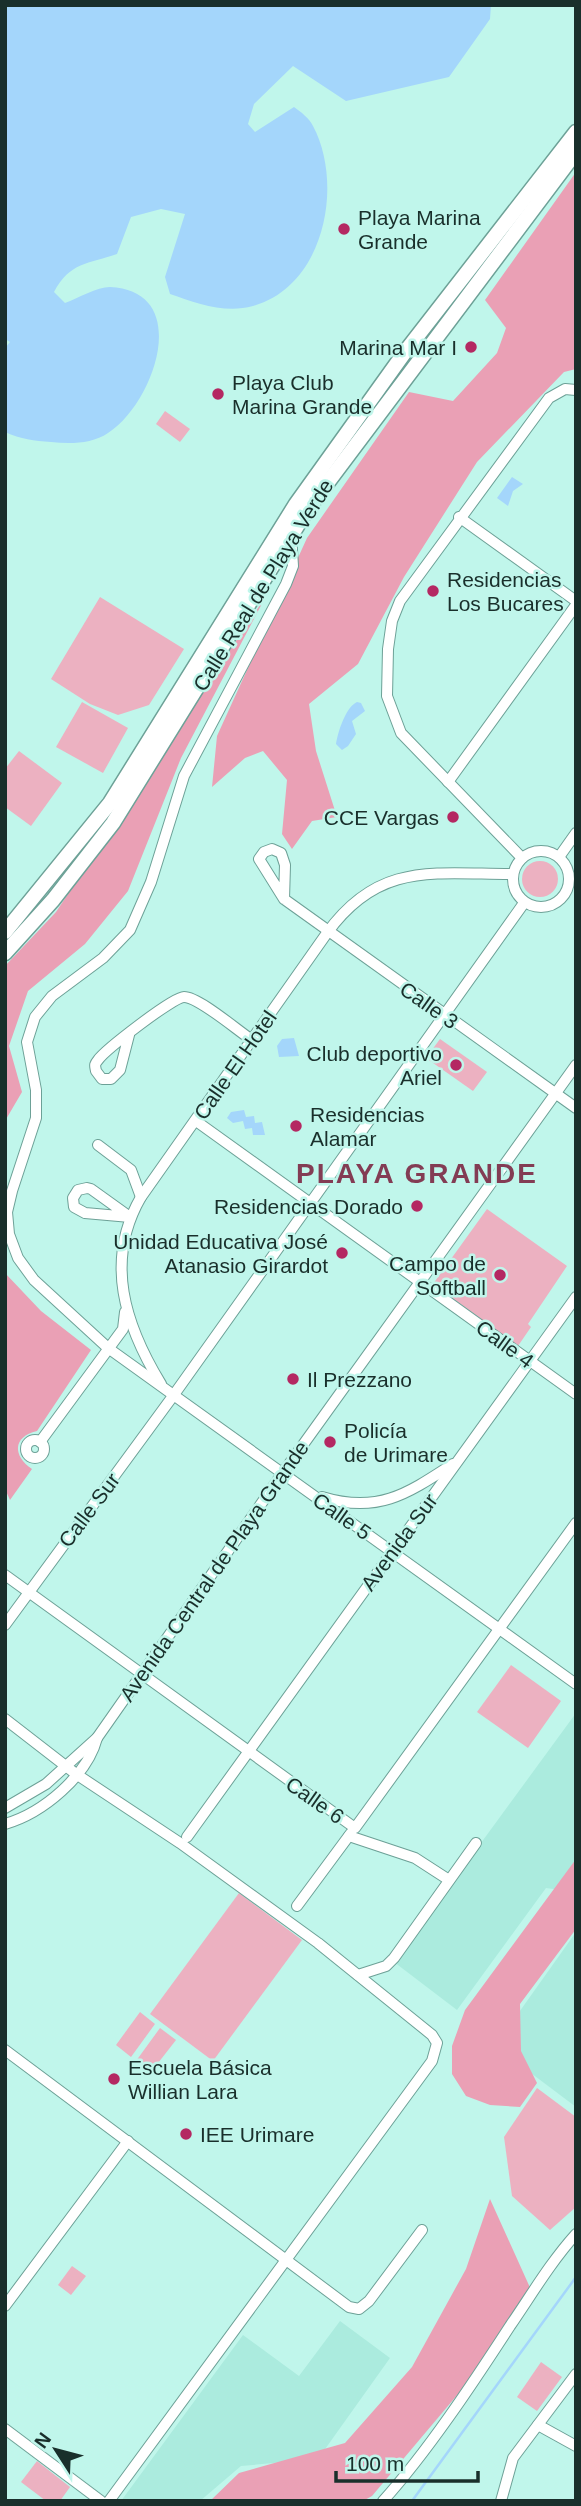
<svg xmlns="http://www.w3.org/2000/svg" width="581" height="2506" viewBox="0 0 581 2506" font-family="Arial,sans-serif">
<rect width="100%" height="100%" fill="#c0f6eb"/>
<!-- built -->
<g fill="#abebde">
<path d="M576,1713V1892L546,1888L457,2010L394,1962Z"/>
<path d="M576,1932V2107L495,2046Z"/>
<path d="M340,2321L390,2358L318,2459L241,2466L200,2501H121L243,2335L299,2376Z"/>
</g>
<!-- green -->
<g fill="#ecb1c1">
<path d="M165,411L190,429L180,442L156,424Z"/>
<path d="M100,597L184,649L149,705L118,715L90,704L51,679Z"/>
<path d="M82,702L128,728L103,773L56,747Z"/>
<path d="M19,751L62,783L31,826L5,807V769Z"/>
<circle cx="540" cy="879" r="18"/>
<path d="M440,1039L487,1072L473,1091L426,1058Z"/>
<path d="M487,1209L567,1266L528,1324L531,1327L518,1346L433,1284Z"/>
<path d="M511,1665L561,1701L528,1748L477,1712Z"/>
<path d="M239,1893L302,1940L213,2061L150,2014Z"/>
<path d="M140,2012L155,2024L131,2057L116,2045Z"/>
<path d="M160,2028L176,2040L151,2072L136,2061Z"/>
<path d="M537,2088L576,2117V2207L550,2230L512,2196L504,2137Z"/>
<path d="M72,2266L86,2276L71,2295L58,2285Z"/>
<path d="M541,2362L562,2377L537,2411L517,2397Z"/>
<path d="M37,2461L70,2487L60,2501H46L21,2482Z"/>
</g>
<!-- forest -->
<g fill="#eaa0b5">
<path d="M576,172V369L564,372L477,462L404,577L358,664L309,704L316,751L337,817L312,821L292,849L282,834L287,780L263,751L245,758L212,787L217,736L307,538L409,392L453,401L497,353L506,328L485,300Z"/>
<path d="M266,596L181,758L128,891L85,944L28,991L9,1046L22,1092L5,1121V966L56,912Z"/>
<path d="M5,1273L41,1311L91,1350L37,1431C12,1437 13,1456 32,1469L10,1500L5,1489Z"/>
<path d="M576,1859V1929L520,2004L521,2051L537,2083L520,2107L490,2105L466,2096L452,2074V2046L465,2010Z"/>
<path d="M490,2199L532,2292L480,2368L372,2496L363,2501H210L239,2473L345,2443L412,2367L466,2269Z"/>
</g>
<!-- water -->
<g fill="#a4d6fb">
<path d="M5,5H491L490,19L449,77L346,101L293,66L254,104L248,124L255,132L294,107C301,112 309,118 313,126C344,184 325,286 253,306C225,314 196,303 170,294L165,277L185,214L161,209L131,217L117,254C88,264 70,262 54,292L65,303C78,298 97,287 110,287C194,291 154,404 108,433C92,444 70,444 51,442C34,441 21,439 5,432V348L10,342L5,339Z"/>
<path d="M512,477L523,484L513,491L508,506L497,498Z"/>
<path d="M357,702L361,703L365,711L352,721L356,734L348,746L342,750L336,744C338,731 346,707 357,702Z"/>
<path d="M294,1038L299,1056L279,1057L277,1046L282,1039Z"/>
<path d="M244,1110L246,1117L254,1116L255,1123L262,1122L265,1135H253L252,1128L245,1129L243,1121L233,1123L227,1118L231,1112Z"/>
</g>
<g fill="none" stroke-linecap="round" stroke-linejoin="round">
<!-- stream -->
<path stroke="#a4d6fb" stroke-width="2.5" d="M412,2501L576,2277"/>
<defs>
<g id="street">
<path d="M459,517L576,601"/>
<path d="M291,534L293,566L286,584L184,776L151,882L130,930L103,958L52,996L35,1017L27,1042L36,1090V1118L12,1191L7,1212L9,1234L18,1258L34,1280L108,1348L576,1684"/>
<path d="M448,782L576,605"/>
<circle cx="541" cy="879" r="28"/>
<path d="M559,857L576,833"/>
<path d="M522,858L401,733L387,696L388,649L392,621L400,601L549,398L565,389L576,390"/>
<path d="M284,899L285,865L281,853L272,849L264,852L259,859L284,899L576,1108"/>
<path d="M129,1035L120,1070L111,1079H102L96,1071C95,1065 94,1065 98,1060C105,1050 173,997 184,997C199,997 238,1031 252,1040"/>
<path d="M196,1121L576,1394"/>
<path d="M98,1145L131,1170L141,1197"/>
<path d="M87,1188L91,1189L130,1217L85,1213L74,1207L73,1198L78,1190Z"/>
<path d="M161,1384C125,1325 104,1261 141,1197L327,933C379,861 434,874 513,874"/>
<circle cx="35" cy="1449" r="9"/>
<path d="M40,1442L123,1329L125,1312"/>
<path d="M322,1497C378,1514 407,1494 453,1464"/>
<path d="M5,1575L355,1828L576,1523"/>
<path d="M5,1625L173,1396L524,903"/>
<path d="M5,1719L76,1774L180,1843L318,1943L432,2035L437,2043L432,2061L109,2501"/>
<path d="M5,1808L46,1784L97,1738L282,1474L576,1065"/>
<path d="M5,1824C43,1813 87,1776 97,1738"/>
<path d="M349,1836L415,1858L449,1880"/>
<path d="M187,1837L576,1297"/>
<path d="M297,1906L351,1833"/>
<path d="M358,1975L386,1966L394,1958L476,1843"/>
<path d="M5,2050L349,2307L359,2309L369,2301L422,2230"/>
<path d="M5,2306L128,2141"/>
<path d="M538,2425L576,2446"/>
<path d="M5,2429L101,2501"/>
<path d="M383,2501C428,2451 473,2383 510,2326C532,2294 550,2263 576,2234"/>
<path d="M501,2501L513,2458L576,2374"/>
</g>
<g id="secondary">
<path d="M5,932L110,803L296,504L405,352L576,132"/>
<path d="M5,953L53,900L113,823L307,510L576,152"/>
</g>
</defs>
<!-- street casing -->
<use href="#street" stroke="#6da197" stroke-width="12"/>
<!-- secondary casing -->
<use href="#secondary" stroke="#6da197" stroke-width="17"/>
<!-- street -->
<use href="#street" stroke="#fff" stroke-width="10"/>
<!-- secondary -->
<use href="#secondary" stroke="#fff" stroke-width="14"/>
</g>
<!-- markers -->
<g fill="#b42862" stroke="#c0f6eb" stroke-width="2.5">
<circle cx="344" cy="229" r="7"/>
<circle cx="471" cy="347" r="7"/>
<circle cx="218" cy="394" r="7"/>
<circle cx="433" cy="591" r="7"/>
<circle cx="453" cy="817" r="7"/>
<circle cx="456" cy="1065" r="7"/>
<circle cx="296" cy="1126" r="7"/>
<circle cx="417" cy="1206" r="7"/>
<circle cx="342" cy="1253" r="7"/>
<circle cx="500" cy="1275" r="7"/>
<circle cx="293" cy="1379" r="7"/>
<circle cx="330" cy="1442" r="7"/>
<circle cx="114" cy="2079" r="7"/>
<circle cx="186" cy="2134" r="7"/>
</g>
<g text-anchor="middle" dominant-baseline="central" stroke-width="5" stroke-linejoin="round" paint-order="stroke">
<!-- poi labels -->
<g font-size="21" fill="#192f2b" stroke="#c0f6eb" text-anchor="start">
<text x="358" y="217">Playa Marina<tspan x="358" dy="24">Grande</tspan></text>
<text x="457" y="347" text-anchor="end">Marina Mar I</text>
<text x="232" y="382">Playa Club<tspan x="232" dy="24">Marina Grande</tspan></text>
<text x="447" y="579">Residencias<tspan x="447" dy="24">Los Bucares</tspan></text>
<text x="439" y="817" text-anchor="end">CCE Vargas</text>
<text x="442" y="1053" text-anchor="end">Club deportivo<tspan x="442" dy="24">Ariel</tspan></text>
<text x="310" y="1114">Residencias<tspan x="310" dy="24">Alamar</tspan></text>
<text x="403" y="1206" text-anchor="end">Residencias Dorado</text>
<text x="328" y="1241" text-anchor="end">Unidad Educativa José<tspan x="328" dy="24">Atanasio Girardot</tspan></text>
<text x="486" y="1263" text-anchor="end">Campo de<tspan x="486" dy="24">Softball</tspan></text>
<text x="307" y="1379">Il Prezzano</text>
<text x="344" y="1430">Policía<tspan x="344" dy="24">de Urimare</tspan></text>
<text x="128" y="2067">Escuela Básica<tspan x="128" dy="24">Willian Lara</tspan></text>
<text x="200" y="2134">IEE Urimare</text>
</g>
<!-- street labels -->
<g font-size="21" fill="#192f2b" stroke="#c0f6eb">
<text transform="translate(263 585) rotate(-58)">Calle Real de Playa Verde</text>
<text transform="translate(429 1005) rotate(35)">Calle 3</text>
<text transform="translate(235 1065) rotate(-55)">Calle El Hotel</text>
<text transform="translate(505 1344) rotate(36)">Calle 4</text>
<text transform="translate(89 1510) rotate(-53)">Calle Sur</text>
<text transform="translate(342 1516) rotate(35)">Calle 5</text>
<text transform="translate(399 1542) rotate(-54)">Avenida Sur</text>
<text transform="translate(214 1571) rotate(-55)">Avenida Central de Playa Grande</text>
<text transform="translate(315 1800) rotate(35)">Calle 6</text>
</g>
<!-- district labels -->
<g font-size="28" font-weight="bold" letter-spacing="2" fill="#833c54" stroke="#c0f6eb">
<text x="417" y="1173">PLAYA GRANDE</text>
</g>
</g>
<!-- border -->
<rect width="581" height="2506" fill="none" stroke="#192f2b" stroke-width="14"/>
<!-- north arrow -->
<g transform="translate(56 2450) rotate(306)" stroke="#c0f6eb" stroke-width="5" paint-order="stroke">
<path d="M0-5L12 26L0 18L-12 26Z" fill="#192f2b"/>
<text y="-10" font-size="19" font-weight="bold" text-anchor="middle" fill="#192f2b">N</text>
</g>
<!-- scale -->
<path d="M336 2471v10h142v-10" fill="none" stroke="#192f2b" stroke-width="3.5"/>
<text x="346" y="2471" font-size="21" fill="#192f2b" stroke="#c0f6eb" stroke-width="5" paint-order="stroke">100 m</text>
</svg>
